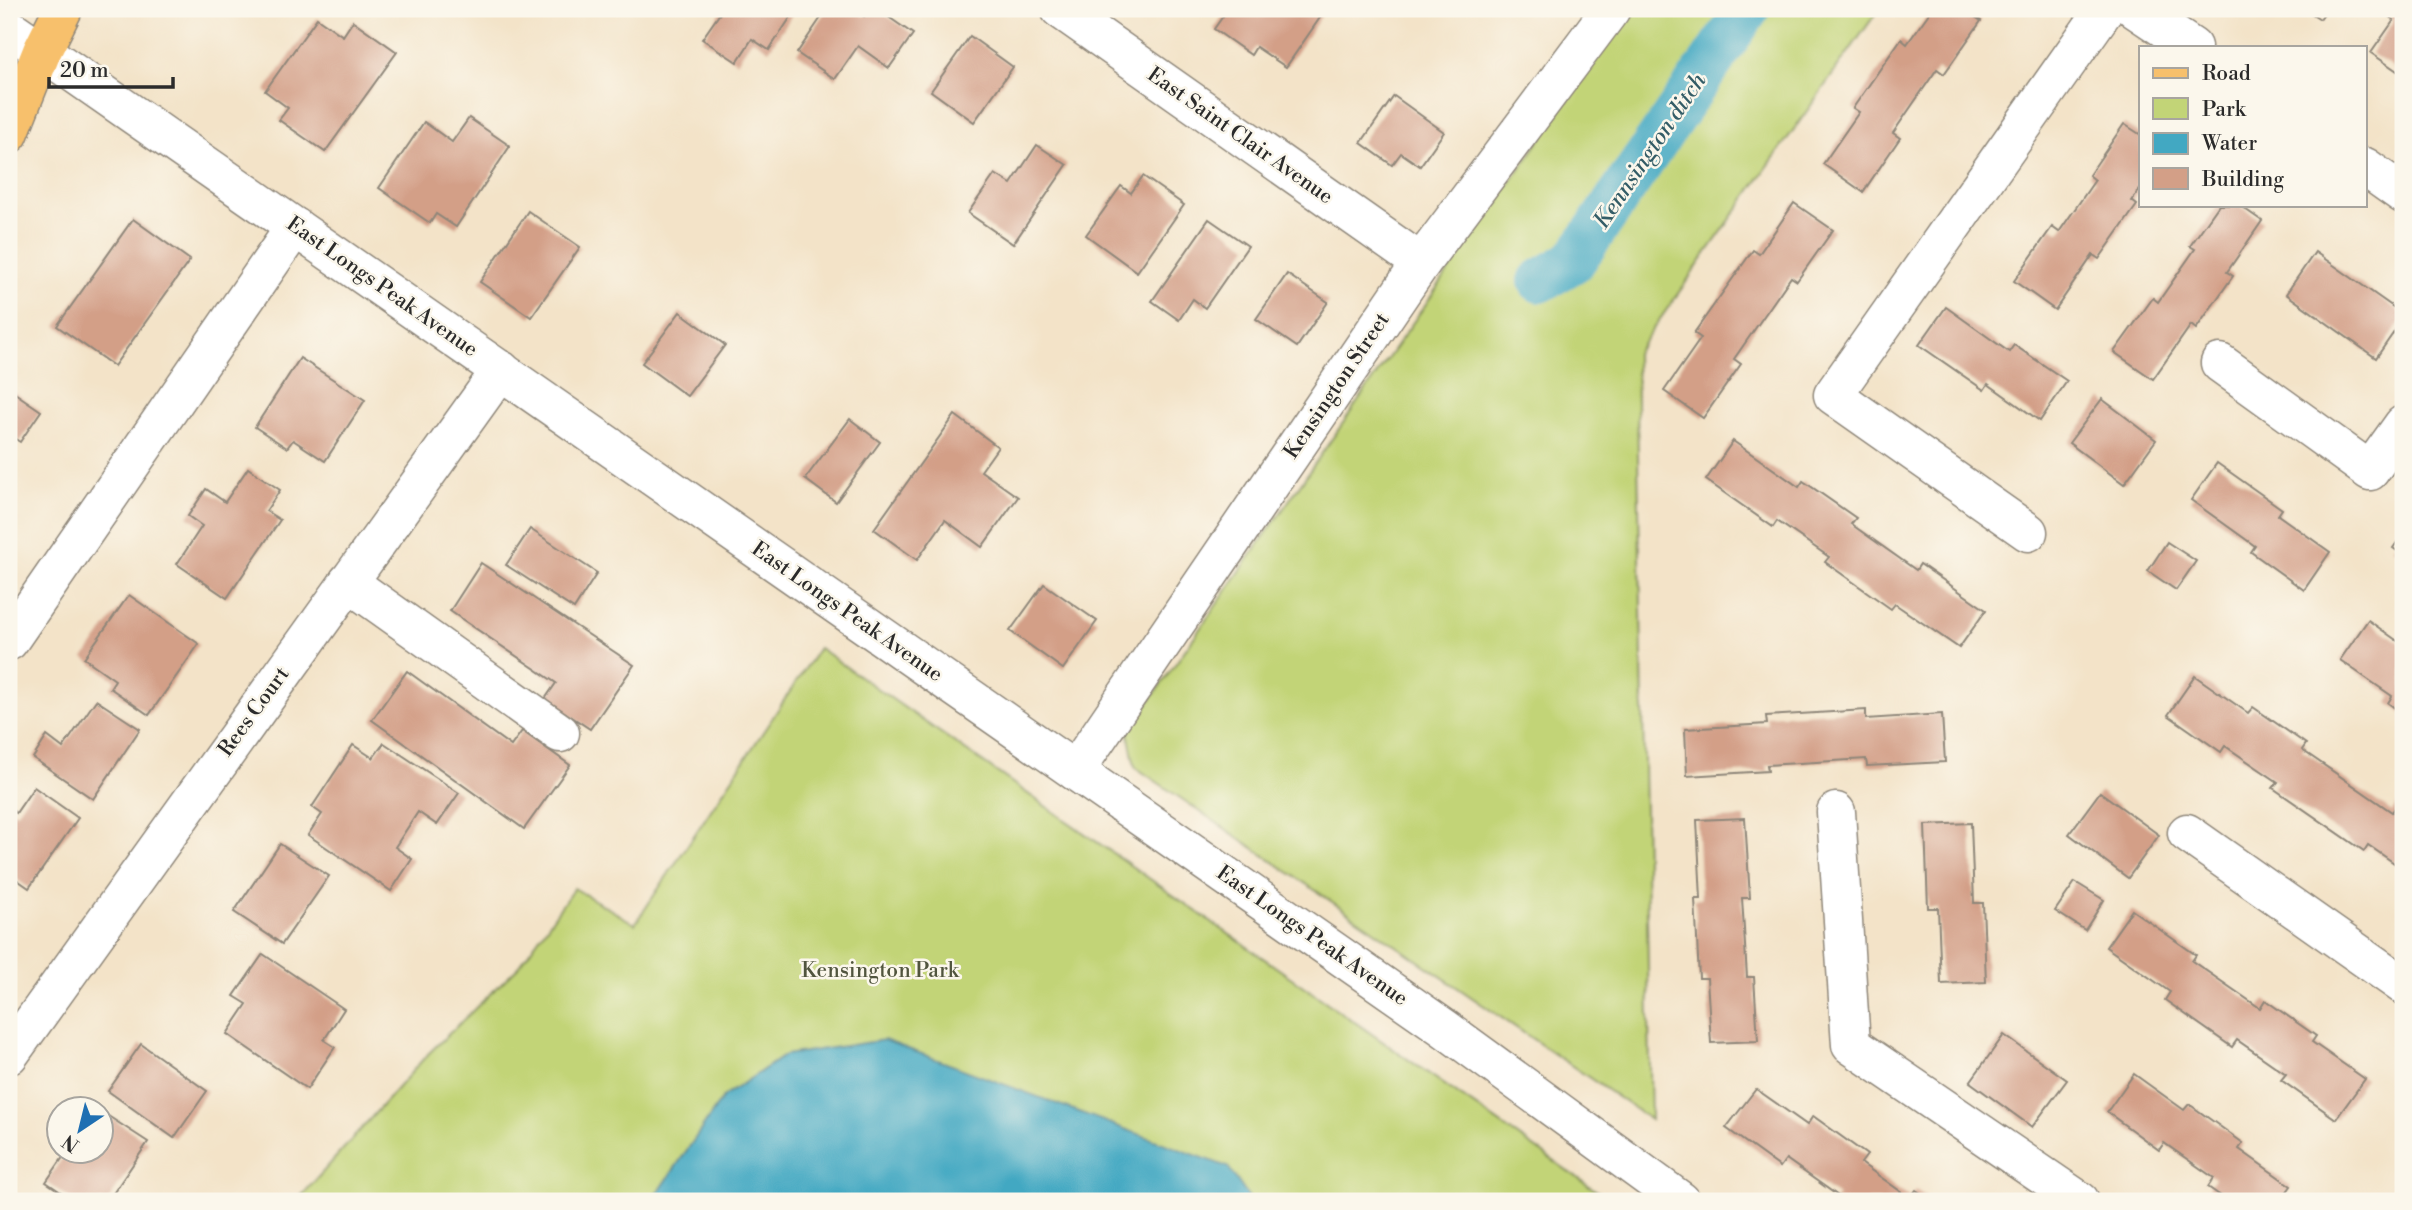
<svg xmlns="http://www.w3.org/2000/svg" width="2412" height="1210" viewBox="0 0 2412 1210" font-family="'Libre Bodoni',serif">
<rect width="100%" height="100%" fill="#fbf7ec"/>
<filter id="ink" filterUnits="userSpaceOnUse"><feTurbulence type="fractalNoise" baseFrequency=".0143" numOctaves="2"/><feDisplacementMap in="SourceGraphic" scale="14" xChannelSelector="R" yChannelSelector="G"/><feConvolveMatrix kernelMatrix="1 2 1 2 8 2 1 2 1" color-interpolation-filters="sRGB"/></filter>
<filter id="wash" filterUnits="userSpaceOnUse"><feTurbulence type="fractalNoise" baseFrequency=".00686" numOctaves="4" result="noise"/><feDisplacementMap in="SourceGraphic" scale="28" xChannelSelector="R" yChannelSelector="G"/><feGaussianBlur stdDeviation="1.57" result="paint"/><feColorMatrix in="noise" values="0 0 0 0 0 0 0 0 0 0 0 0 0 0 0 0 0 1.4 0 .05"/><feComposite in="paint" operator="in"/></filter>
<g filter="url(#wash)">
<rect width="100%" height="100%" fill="#f3e3c8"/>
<!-- green -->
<g fill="#c2d477" stroke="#768051" stroke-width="2">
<path d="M1631,9H1879L1636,353L1651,1120L1135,767L1128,732Z"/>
<path d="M819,648L1611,1201H297L426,1056L520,965L574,888L635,924Z"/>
</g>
<!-- water -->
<path fill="#42a8c2" stroke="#366a76" stroke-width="2" d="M884,1040L1228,1167L1251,1201H646L660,1190L723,1097L785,1055Z"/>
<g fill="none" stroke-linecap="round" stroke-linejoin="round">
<!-- canal -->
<path stroke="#42a8c2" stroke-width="44" d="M1540,281L1574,261L1748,9"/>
</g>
<g id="blocks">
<!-- building -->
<g fill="#d39f87">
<path d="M723,9H796L769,50L752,39L737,62L702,39Z"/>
<path d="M827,9H854L864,16L869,9H877L913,34L889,68L858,46L835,79L797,53Z"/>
<path d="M1228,9H1326L1286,67L1256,47L1251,55L1214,29Z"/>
<path d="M1932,9H1963L1981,21L1944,74L1937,69L1893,133L1900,138L1863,192L1823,164L1859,112L1853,108L1901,39L1907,44Z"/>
<path d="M2305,9H2327L2320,19Z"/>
<path d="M2383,9H2403V75L2371,53L2394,20L2381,11Z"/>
<path d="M317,18L343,36L353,21L397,52L325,152L279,120L288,108L265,91Z"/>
<path d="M970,36L1013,67L974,122L931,91Z"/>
<path d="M1394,96L1444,132L1420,166L1401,153L1392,165L1361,143Z"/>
<path d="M469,118L510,146L456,227L436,214L430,223L379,188L424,122L452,142Z"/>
<path d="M2124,124L2141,135V188L2132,201L2137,205L2099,259L2093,255L2055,310L2014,281L2052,227L2059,232L2095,180L2089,175Z"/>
<path d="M1037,145L1067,165L1013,244L968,213L995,174L1011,184Z"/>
<path d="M1143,176L1184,205L1137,272L1086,235L1121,186L1131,193Z"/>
<path d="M1794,203L1833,230L1797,281L1791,277L1734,359L1741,364L1703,418L1664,391L1701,338L1694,333L1753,250L1759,254Z"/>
<path d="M2219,205H2239L2262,221L2227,272L2233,276L2196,329L2191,325L2153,379L2114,352L2153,298L2158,302L2195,249L2190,246Z"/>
<path d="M528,211L580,247L531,317L480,282Z"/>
<path d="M133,219L190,260L114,366L57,326Z"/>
<path d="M1209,219L1248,246L1205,308L1193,299L1179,320L1152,301Z"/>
<path d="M2315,252L2403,314V319L2376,358L2286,294Z"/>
<path d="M1287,274L1328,302L1297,347L1256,319Z"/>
<path d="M1946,307L2009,352L2014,345L2067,381L2040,421L1988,384L1984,390L1919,345Z"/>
<path d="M680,312L725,345L687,396L642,363Z"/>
<path d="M300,358L365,400L325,461L293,440L287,448L255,427Z"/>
<path d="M9,389L41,411L20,442L9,435Z"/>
<path d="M2102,399L2156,440L2124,484L2069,443Z"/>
<path d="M955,415L998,447L981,471L1018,497L982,547L945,520L917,560L874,529Z"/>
<path d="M850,419L880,442L836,502L805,479Z"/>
<path d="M1733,441L1799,487L1803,481L1856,518L1851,524L1916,570L1920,564L1986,610L1959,648L1895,604L1891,609L1825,562L1829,557L1777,521L1773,527L1706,480Z"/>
<path d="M2217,463L2282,509L2278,515L2330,552L2304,590L2251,552L2255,546L2191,500Z"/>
<path d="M248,468L280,490L266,511L280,520L227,598L177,564L202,526L188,516L206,489L225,502Z"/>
<path d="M530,529L597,573L574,609L506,565Z"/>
<path d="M2403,534V555L2393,548Z"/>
<path d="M2167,542L2196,561L2176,590L2148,571Z"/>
<path d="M481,563L634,665L590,729L545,699L556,683L450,611Z"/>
<path d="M1044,584L1097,621L1063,669L1010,631Z"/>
<path d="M129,595L199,644L149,715L110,688L115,680L84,658Z"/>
<path d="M2368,620L2403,645V714L2388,703L2392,696L2340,660Z"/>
<path d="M407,671L511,746L522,731L570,765L524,829L372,720Z"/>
<path d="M2195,676L2248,713L2253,707L2306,744L2302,750L2392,812L2397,805L2403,809V869L2368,845L2364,851L2273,788L2278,782L2225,746L2221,752L2168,715Z"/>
<path d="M96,700L140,729L93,799L33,758L47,736L63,748Z"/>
<path d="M1866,710V719L1942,714L1945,762L1867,766L1866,759L1767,765L1768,771L1687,776L1685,729L1767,724L1766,716Z"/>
<path d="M384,743L459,793L437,825L418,812L395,847L412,859L391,891L308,835L322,814L312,807L353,745L373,758Z"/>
<path d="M34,787L78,818L29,888L9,874V808L16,813Z"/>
<path d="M2100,792L2159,835L2128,878L2069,834Z"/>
<path d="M1745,818L1750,898H1742L1747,977H1754L1758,1041L1711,1043L1707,978H1699L1695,899H1701L1697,820Z"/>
<path d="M1971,823L1974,903H1983L1986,982L1941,984L1938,908H1928L1925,825Z"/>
<path d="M280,844L329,876L282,944L234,912Z"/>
<path d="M2075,882L2104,900L2085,930L2055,911Z"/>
<path d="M2132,910L2196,955L2192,961L2260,1008L2265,1000L2316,1036L2312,1042L2365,1079L2336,1119L2281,1080L2286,1074L2237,1040L2232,1047L2165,1000L2170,992L2106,947Z"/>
<path d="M263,954L344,1009L324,1040L335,1047L307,1089L227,1034L247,1004L234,996Z"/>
<path d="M2004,1035L2067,1080L2032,1127L1970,1082Z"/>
<path d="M141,1044L207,1091L174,1138L108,1091Z"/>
<path d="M2134,1074L2184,1110L2189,1104L2243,1143L2239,1149L2291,1186L2280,1201H2228L2208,1187L2214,1178L2164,1143L2159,1150L2107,1112Z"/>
<path d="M1756,1089L1807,1125L1813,1116L1867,1155L1861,1163L1910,1198L1916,1190L1932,1201H1834L1838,1196L1786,1159L1780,1167L1726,1128Z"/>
<path d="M102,1112L148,1142L108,1201H74L46,1182L68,1150H102Z"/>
</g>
</g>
</g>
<g filter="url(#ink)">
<use href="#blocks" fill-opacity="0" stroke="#8f877a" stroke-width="2"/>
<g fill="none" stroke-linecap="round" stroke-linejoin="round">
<defs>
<g id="minor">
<path d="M1060,9L1421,263"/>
<path d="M2135,9L2192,47"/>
<path d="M9,28L1444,1028L1681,1201"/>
<path d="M2365,167L2403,194"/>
<path d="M2220,363L2370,471L2403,425"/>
<path d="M2028,532L1833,395L2105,9"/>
<path d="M348,582L560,733"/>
<path d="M9,641L295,227"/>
<path d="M1075,771L1421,263L1611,9"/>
<path d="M1836,812L1851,1045L2080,1201"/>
<path d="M2187,833L2403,985"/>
<path d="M9,1055L501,370"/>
</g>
<path id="major" d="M9,134L42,51L63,9"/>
</defs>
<!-- minor casing -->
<use href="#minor" stroke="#8f877a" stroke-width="41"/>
<!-- major casing -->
<use href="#major" stroke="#8f877a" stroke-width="41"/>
<!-- minor -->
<use href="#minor" stroke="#fff" stroke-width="38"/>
<!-- major -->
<use href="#major" stroke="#f7c06c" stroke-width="38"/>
</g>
</g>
<g text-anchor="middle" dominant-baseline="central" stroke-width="5" stroke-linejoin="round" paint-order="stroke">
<!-- street labels -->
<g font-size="21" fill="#2b2b2b" stroke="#fbf7ec">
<text transform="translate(1240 136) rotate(35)">East Saint Clair Avenue</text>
<text transform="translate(382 287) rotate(35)">East Longs Peak Avenue</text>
<text transform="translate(1337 386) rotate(-56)">Kensington Street</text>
<text transform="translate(847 612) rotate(35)">East Longs Peak Avenue</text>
<text transform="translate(254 712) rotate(-54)">Rees Court</text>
<text transform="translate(1312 936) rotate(35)">East Longs Peak Avenue</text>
</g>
<!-- park labels -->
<g font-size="21" fill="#51553e" stroke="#fbf7ec">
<text x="880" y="971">Kensington Park</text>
</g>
<!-- water labels -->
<g font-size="23" font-style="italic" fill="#345d67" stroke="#fbf7ec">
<text transform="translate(1650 151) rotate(-56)">Kennsington ditch</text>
</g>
</g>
<!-- margin -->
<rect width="2412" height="1210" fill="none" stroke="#fbf7ec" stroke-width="35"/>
<!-- legend -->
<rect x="2139" y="46" width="228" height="161" fill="#fbf7ec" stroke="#a8a59f" stroke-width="2"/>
<rect x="2153" y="68" width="35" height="10" fill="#f7c06c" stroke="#a8a59f" stroke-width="2"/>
<text x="2202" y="80" font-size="21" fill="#2b2b2b">Road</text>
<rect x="2153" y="98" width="35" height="21" fill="#c2d477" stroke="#a8a59f" stroke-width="2"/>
<text x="2202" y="116" font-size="21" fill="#2b2b2b">Park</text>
<rect x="2153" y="133" width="35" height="21" fill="#42a8c2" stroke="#a8a59f" stroke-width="2"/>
<text x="2202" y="150" font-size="21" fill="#2b2b2b">Water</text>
<rect x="2153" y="168" width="35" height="21" fill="#d39f87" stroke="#a8a59f" stroke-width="2"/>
<text x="2202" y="186" font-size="21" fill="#2b2b2b">Building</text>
<!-- north arrow -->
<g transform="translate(80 1130) rotate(215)"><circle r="33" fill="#fbf7ec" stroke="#a8a59f" stroke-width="2"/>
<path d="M0-5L12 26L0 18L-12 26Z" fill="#1f6fb2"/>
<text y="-10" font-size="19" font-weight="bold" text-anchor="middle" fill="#2b2b2b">N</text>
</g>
<!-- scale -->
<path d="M49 77v10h124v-10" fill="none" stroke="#2b2b2b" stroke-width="3.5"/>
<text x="60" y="77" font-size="21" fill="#2b2b2b" stroke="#fbf7ec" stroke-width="5" paint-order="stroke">20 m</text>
</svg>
